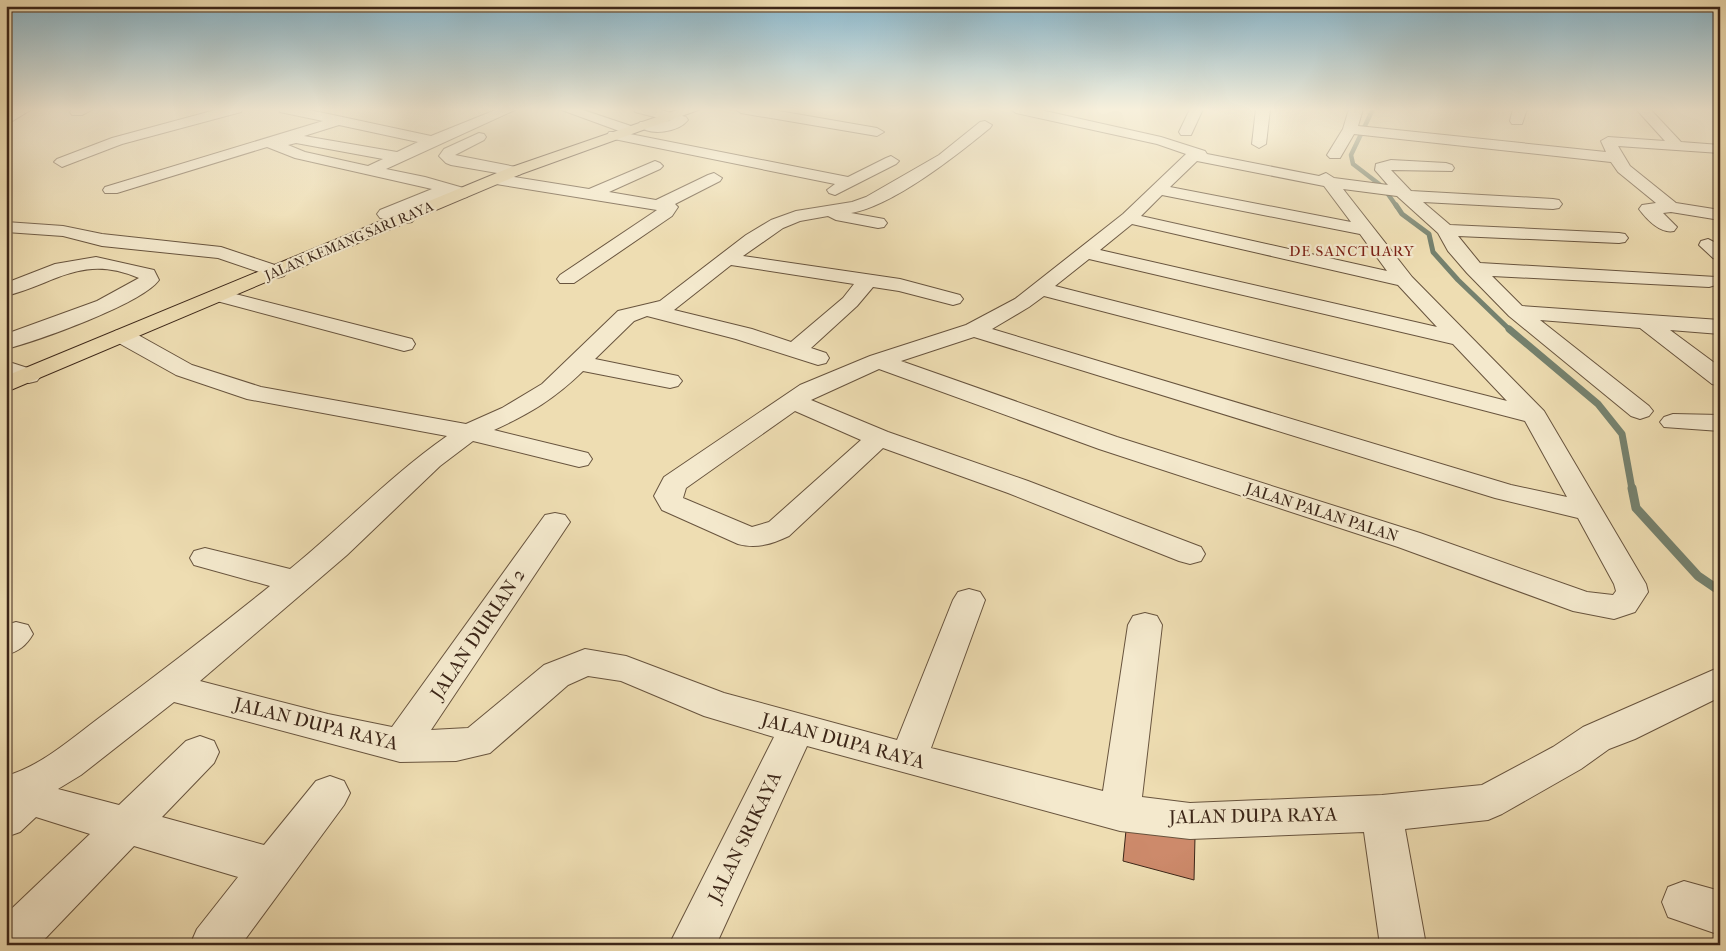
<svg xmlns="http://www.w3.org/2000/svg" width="1726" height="951" viewBox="0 0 1726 951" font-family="'IM FELL French Canon',serif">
<rect width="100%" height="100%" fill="#eeddb2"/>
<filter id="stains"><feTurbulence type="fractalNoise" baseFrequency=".004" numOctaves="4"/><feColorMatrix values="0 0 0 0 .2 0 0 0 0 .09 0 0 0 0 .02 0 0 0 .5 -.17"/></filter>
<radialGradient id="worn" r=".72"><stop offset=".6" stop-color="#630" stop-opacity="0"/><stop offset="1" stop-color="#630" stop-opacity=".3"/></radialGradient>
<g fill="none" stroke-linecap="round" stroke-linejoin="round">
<!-- stream-far3 -->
<path stroke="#75816e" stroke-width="4.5" d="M1373,109L1351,155L1353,164L1383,187L1397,207"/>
<!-- stream-far2 -->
<path stroke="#75816e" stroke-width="5" d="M1396,205L1402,214L1429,234L1433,252L1458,280L1511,331"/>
<!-- stream-far1 -->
<path stroke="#75816e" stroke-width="7" d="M1509,329L1598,404L1622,434L1632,489"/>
<!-- stream -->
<path stroke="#75816e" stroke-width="9" d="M1632,488L1636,508L1698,576L1720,591"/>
</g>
<!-- building -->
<path fill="#cd8a6b" stroke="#3c2618" d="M1127,820L1195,837L1194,880L1123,861Z"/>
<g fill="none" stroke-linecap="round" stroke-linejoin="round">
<defs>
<g id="minor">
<path d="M16,109H32L6,125V115Z"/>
<path d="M72,109H93L82,115H72L70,112Z"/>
<path d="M219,109H242L241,112L122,144L67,165L62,167L54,162L57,159L112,138Z"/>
<path d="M279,109H305L431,136L498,109H517L386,169L425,177L467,189L469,193L467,197L461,198L448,194L405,212L412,214L415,218L412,222L406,223L380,218L377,214L380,210L432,189L295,158L267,147L117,193H105L103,190L105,187L323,121L280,112ZM339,125L418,142L397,152L304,136ZM296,143L383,159L368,166L305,152L288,145Z"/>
<path d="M559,109H580L634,127L636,130L630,134L848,177L886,158L891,156L899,161L896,164L835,195L829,193L827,190L835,184L609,138L607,135L609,132H622Z"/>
<path d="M634,109H657L686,117L688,120C679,132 649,137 638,125L640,122L671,121L635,112Z"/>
<path d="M735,109H767L877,128L884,132L877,136L741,113Z"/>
<path d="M1010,109H1036L1161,137L1205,151L1207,154L1319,176L1326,173L1334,178L1388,185L1375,170L1376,164L1391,160L1446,163L1452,165L1454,168L1452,171L1391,170L1411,191L1553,199L1559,200L1562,204L1559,208L1553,209L1423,202L1450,225L1619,233L1625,234L1628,238L1625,242L1619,243L1458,236L1480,263L1716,277L1719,281L1716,285L1709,287L1492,276L1522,306L1720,320V334L1670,330L1720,367V386L1712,384L1640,328L1540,320L1649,406L1653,411L1649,416L1640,419L1631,416L1509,316L1467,273L1448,251L1438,233L1397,196L1343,189L1412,277L1544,411L1646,584L1648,592L1635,612L1614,619L1573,611L1398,547L1099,449L879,369L811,400L888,432L1028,481L1201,547L1205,554L1201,561L1190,564L1179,561L1008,493L883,448L789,536C772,544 757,549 738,544L662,510L654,496L664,477L800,385L870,356L966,325L1015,299L1123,214L1186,154L1157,144L1016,113ZM1197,161L1324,186L1351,222L1170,187ZM1162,195L1360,234L1387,271L1141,216ZM1132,224L1398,285L1437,327L1100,250ZM1089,259L1453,344L1507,401L1055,286ZM1044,296L1525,421L1567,497L1511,485L992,329L1029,307ZM974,337L1495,498L1578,518L1614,584L1616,591L1613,595L1587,592L1420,533L1117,437L901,361ZM795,411L861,440L769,522L752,527L683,498L686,488Z"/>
<path d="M1190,109H1203L1191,135H1181L1179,132Z"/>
<path d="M1256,109H1270L1266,144L1259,148L1252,144Z"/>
<path d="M1349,109H1363L1358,126L1606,152L1601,141L1608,137L1665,141L1636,109H1650L1681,142L1720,145V153L1618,146L1630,166L1676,203L1720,210V220L1671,212L1663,213L1677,227L1674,231C1661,234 1647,220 1639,209L1642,205L1656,203L1618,172L1611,162L1354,134L1340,158H1330L1327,155L1343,129Z"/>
<path d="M1513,109H1527L1522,124H1512L1510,121Z"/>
<path d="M985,121L992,125L990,128C957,155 893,206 851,213L884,219L887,223L884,227L878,228L836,220L828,216L800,221L783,228L743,256L900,279L960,295L963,299L960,303L953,305L899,291L873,287L857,306L811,348L826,353L829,358L826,363L818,365L736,339L647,316L634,321L595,359L678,376L682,381L678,386L670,388L583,371C554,399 531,413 494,430L588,453L592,459L588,465L579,467L473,441L440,466L347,555L200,681L328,714L392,727L545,515L555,513L565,515L570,522L431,730L468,728L544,665L585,649L626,656L724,693L897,740L953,600L958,592L969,589L980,592L985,600L931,748L1103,791L1128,625L1133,616L1145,613L1157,616L1162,625L1142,797L1190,803L1382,795L1482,785L1553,747L1583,727L1720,667V697L1635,739L1609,749L1581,769L1502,814L1488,820L1405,829L1426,945H1380L1364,832L1190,839L1120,831L807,746L716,945H669L774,737L704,716L621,681L588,676L568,685L490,753L456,761L400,762L174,702L81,775L58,789L119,805L186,741L200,736L214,741L219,752L214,763L162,817L264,845L316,781L330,776L344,781L350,793L344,805L241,945H190L197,929L238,877L134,846L39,945H6V914L90,834L36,817L20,832L6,837V776C41,766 71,739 99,718C157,675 214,631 270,586L194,565L190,558L194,551L205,548L290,569C343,526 391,475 447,436L247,399L176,375L115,341L112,336L115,331L123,329L131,331L192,365L261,387L466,424L502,408L542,384L618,311L660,301L746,235L771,220L796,211L852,202L866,197L939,155L980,122ZM731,265L854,284L843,298L791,342L752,329L674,310Z"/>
<path d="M479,133L484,134L486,137L484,140L455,155L521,168L523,171L521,174L515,176L451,165L446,163L439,156L444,149Z"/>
<path d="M655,161L660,163L663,166L660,169L609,192L656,200L708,175L714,173L722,178L720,181L675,204L678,207L672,216L574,283H560L557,279L560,275L657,210L496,184L488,179L496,174L589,189Z"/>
<path d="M6,222L63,226L102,234L221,247L284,268L287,272L284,276L277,278L218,258L102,246L63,236L6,232Z"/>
<path d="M1708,239L1720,245V260L1713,258L1699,245L1701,241Z"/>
<path d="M96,257L154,270L159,280C142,304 37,341 6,349V334L97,301L139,278C82,254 57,283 6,296V283L55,264Z"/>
<path d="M220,290L412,339L415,344L412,349L404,351L213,300L210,296L213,292Z"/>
<path d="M6,361L37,371L41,376L37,381L29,383L6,376Z"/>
<path d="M1673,414L1720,415V431L1664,427L1660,422L1664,417Z"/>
<path d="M16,622L28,625L33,634C26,646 19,651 6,655V625Z"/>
<path d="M1684,881L1720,891V935L1668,917L1662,902L1668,887Z"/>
</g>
<path id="major" d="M680,109H701L521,174L6,392V376L509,168Z"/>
</defs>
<!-- minor casing -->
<use href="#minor" stroke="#68543e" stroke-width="2"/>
<!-- major casing -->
<use href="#major" stroke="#3c2618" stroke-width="2"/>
<!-- minor -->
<use href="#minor" fill="#f4e9cd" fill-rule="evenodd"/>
<!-- major -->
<use href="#major" fill="#eeddb2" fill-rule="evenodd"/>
</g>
<!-- sky -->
<linearGradient id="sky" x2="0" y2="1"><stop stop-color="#89b8ce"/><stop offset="0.45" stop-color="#f7f0dc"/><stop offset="1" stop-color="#f7f0dc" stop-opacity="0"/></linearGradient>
<rect width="1726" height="243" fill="url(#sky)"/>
<g text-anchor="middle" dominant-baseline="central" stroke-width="4.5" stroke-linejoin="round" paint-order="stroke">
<!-- far-street labels -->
<g font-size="14" fill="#3c2618" stroke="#f4e9cd">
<text transform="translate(349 241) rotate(-23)">JALAN KEMANG SARI RAYA</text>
</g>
<!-- far-neighbourhood labels -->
<g font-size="15" letter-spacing="1" fill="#7a1f14" stroke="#f4e9cd">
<text x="1352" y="251">DE SANCTUARY</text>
</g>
<!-- street labels -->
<g font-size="16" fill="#3c2618" stroke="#f4e9cd">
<text transform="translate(1322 512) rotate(18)">JALAN PALAN PALAN</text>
</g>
<!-- near-street labels -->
<g font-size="19" fill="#3c2618" stroke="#f4e9cd">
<text transform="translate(478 634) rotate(-56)">JALAN DURIAN 2</text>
<text transform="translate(316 724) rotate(14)">JALAN DUPA RAYA</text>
<text transform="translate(843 741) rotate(15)">JALAN DUPA RAYA</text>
<text transform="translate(1253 816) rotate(-1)">JALAN DUPA RAYA</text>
<text transform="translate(745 837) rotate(-64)">JALAN SRIKAYA</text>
</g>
</g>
<!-- margin -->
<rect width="1726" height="951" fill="none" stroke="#eeddb2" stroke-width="25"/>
<rect x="8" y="8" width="1711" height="936" fill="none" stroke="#3c2618" stroke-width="2.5"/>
<rect x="12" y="12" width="1701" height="926" fill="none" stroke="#3c2618"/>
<rect width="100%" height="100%" filter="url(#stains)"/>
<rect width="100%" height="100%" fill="url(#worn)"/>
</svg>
